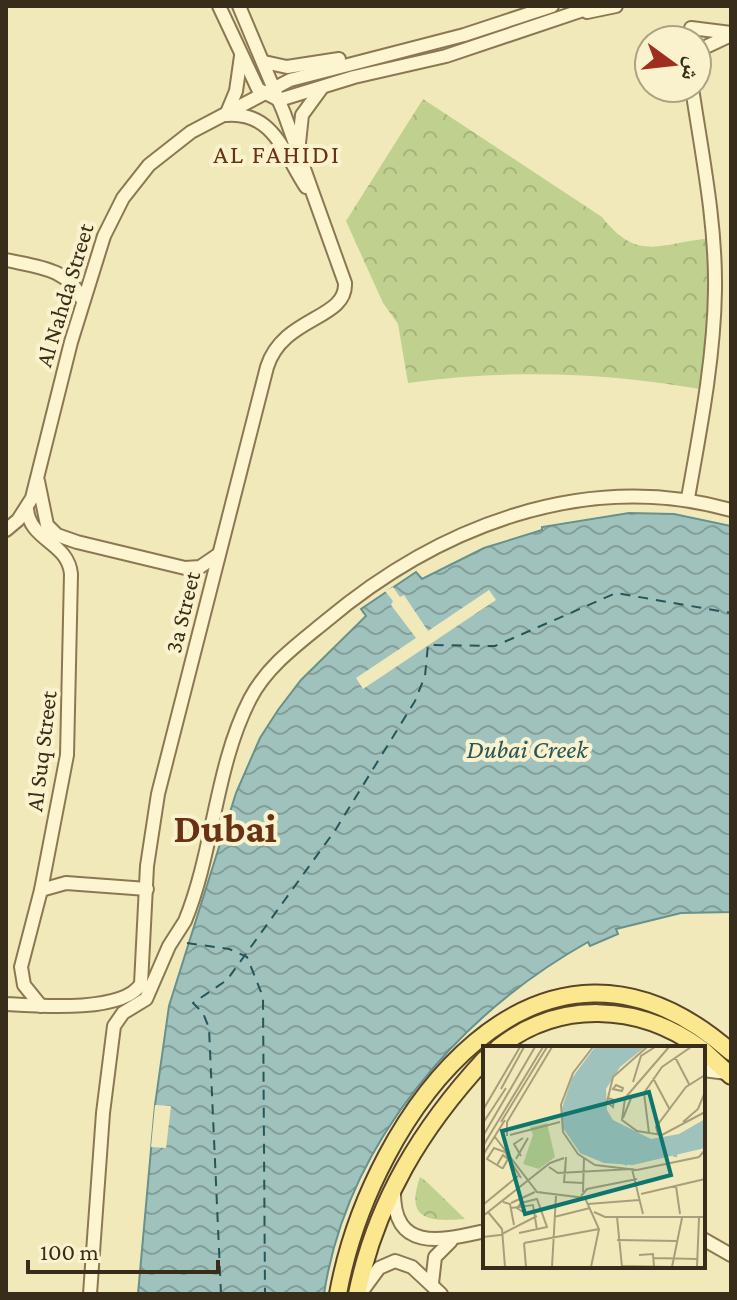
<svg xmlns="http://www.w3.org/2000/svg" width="737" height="1300" viewBox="0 0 737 1300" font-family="'Crimson Pro','Noto Naskh Arabic',serif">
<defs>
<pattern id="forest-crowns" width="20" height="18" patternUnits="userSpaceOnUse" patternTransform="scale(2)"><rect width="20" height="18" fill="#c0d18f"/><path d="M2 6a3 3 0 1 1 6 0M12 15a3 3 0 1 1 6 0" fill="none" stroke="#a6b47b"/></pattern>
<pattern id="water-waves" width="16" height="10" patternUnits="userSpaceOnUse" patternTransform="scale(2)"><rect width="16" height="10" fill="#a0c2bd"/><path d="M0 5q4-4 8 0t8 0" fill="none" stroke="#839e99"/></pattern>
</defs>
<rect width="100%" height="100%" fill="#f2e9bb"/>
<!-- forest -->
<g fill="url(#forest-crowns)">
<path d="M423,99L602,217C639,264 661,242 713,238L706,390C604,372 511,369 408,383L398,324L383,303L346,221Z"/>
<path d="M420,1177L427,1182L465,1219C428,1222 405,1220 420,1177Z"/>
</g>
<!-- water -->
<path fill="url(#water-waves)" stroke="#67918c" stroke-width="2" d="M629,513L674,514L731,526V912L681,913L616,929L618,934L590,946L588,942C458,1015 347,1144 324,1294H138L155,1105L169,1006L236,793L260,738L278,710L301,680L366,616L361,609L416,572L422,579L484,548L542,530V527Z"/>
<!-- pier -->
<g fill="#f2e9bb">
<path d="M393,587L400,597L404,595L428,631L489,590L496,600L363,689L356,678L416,638L391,605L393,601L385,591Z"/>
<path d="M155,1105L171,1106L166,1148L151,1147Z"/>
</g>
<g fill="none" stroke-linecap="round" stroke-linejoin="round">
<!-- ferry -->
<g stroke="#27565a" stroke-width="2" stroke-dasharray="10 8" stroke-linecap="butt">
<path d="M187,943L229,949L247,957L263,997L265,1294"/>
<path d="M221,1294L209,1028L203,1013L193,1003L227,980L336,829L415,701L425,676L428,645L495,646L616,593L731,613"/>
</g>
<defs>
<g id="minor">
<path d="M219,6L258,89L279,100L354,77L446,56L595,6"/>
<path d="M587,12L616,6"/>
<path d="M691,28L731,33"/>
<path d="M697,51L731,35"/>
<path d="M264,62L287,67L339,59"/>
<path d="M226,115C274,111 284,154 306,187"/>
<path d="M226,115L236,91L241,56"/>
<path d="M299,143L302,115L321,89"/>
<path d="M6,260C39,267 68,268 83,301"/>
<path d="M38,481L47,525L57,535L77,542L185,568L200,567L219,554"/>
<path d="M688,498C700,430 714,360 715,290C716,222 702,155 692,88"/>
<path d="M27,509C30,541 68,542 71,574L67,755L41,890L21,967L24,985L41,1006"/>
<path d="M6,530L18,520L32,498L71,342L104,236L123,198L149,165L191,132L290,80L464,35L552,6"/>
<path d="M41,890L66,883L147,889"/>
<path d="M6,1004C38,1006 123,1013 141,984L147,866L158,794L267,367C283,316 347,320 345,283L284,113L239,6"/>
<path d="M703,1070L727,1073"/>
<path d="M394,1191C393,1254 444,1240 485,1231"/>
<path d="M703,1239L731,1255"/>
<path d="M432,1283L435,1257L451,1241"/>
<path d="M90,1294L103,1113L114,1026L123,1013L146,999L169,946L185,921C214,850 215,767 250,699C267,666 298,644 326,621C438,527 584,469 731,510"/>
<path d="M360,1294L379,1268L395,1261L412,1267L441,1294"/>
</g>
<g id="major">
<path d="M498,1048C558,1000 638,1003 700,1048"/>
<path d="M703,1050L731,1076"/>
<path d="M338,1294C371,1113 540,884 731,1052"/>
<path d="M357,1294C376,1202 422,1127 485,1059"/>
</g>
</defs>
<!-- minor casing -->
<use href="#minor" stroke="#8b7853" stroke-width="16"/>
<!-- major casing -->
<use href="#major" stroke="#584529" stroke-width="20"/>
<!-- minor -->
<use href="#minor" stroke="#fcf5cf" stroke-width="12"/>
<!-- major -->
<use href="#major" stroke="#fae78e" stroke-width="16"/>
</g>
<g text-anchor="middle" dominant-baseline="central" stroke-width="8" stroke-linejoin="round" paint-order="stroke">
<!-- street labels -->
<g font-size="24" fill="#382d1a" stroke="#f9f2cc">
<text transform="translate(64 295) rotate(-73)">Al Nahda Street</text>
<text transform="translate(182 612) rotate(-76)">3a Street</text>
<text transform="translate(41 751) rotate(-83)">Al Suq Street</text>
</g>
<!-- neighbourhood labels -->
<g font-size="26" letter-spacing="2" fill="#693215" stroke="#f9f2cc">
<text x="277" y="154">AL FAHIDI</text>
</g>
<!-- water labels -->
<g font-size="26" font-style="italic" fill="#27565a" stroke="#f9f2cc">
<text x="527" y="749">Dubai Creek</text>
</g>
<!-- town labels -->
<g font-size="40" font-weight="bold" fill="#693215" stroke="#f9f2cc">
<text x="225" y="828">Dubai</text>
</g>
</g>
<!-- overview -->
<g transform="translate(483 1046)">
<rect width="222" height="222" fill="#f2e9bb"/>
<path d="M64,77L72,111L56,123L40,118L50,89L47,81Z" fill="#c0d18f"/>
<path d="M112,1H162L137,21L123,43L124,64L130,74L168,93L196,88L222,73V102L150,119L121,117L97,107L80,82L79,62L89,32Z" fill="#a0c2bd"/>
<path fill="none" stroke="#a0c2bd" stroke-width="4" d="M127,1L101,26L88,61L90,81L101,101L149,116L222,90M192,111L193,103L222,96M142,119L146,109L222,83"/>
<path fill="none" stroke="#a89e7b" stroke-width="2" d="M110,1L90,27L78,59L80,86L95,108L112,119L154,124L216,111L222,104M186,1L142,52L139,74L154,85L179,89L222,66M192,11L206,38M170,32L187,64M150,36L158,10L172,1M133,39L140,42L139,45L130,43ZM18,43L41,1M125,52L131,54L130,61L124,56L130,31L164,1M0,64L37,1M140,72L149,50L145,51M18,76L64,1M200,76L215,63L222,46M0,77L23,42M166,87L161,47L179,21L208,1M175,88L173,81L203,41L222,29M27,89L77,76M0,90L52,1M24,90V76L69,1M12,91L54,146L102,152L116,183L108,221M0,100L60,1M0,109L22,74M38,110L31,98L40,92M33,113L45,92M14,119L20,109L25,113L20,122H19L4,113L11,102L22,106L38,132M66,121L75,127L149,123L160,168M82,127L83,111L81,136L100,137M193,140L197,168M100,146L101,112M158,148L222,133M98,150L104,143L154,133M20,156L27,158L31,179M28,157L52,146M1,158L35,130M105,158L156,154M28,162L50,159L54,184M5,166L19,183L22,221M111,166L122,171H222M0,170L67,117L81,112M71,171L107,162M134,171L139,221M36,187L64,181L54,153L38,157L34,162L40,166M0,191L17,189L54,170M134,194L194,195M41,197L116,183M41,197L43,221M156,209L170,208L171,221M171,212L215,213M139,220L189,221M69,221L73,150M189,221L199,172M214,221L216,172"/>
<path fill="#0f766e" fill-opacity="0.15" stroke="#0f766e" stroke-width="4" d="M166,46L188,129L42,168L19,85Z"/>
<rect width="222" height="222" fill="none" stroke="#382d1a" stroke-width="4"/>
</g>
<!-- border -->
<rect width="737" height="1300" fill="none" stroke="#382d1a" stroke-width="16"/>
<!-- north arrow -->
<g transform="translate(673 64) rotate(105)"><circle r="38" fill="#f9f2cc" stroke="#aca385" stroke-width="2"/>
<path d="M0-6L14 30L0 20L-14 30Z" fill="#a02e1e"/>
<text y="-12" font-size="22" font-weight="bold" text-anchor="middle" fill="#382d1a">ش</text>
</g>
<!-- scale -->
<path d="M28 1260v12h190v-12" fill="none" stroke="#382d1a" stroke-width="4"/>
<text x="40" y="1260" font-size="24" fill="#382d1a" stroke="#f9f2cc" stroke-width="6" paint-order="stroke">100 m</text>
</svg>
